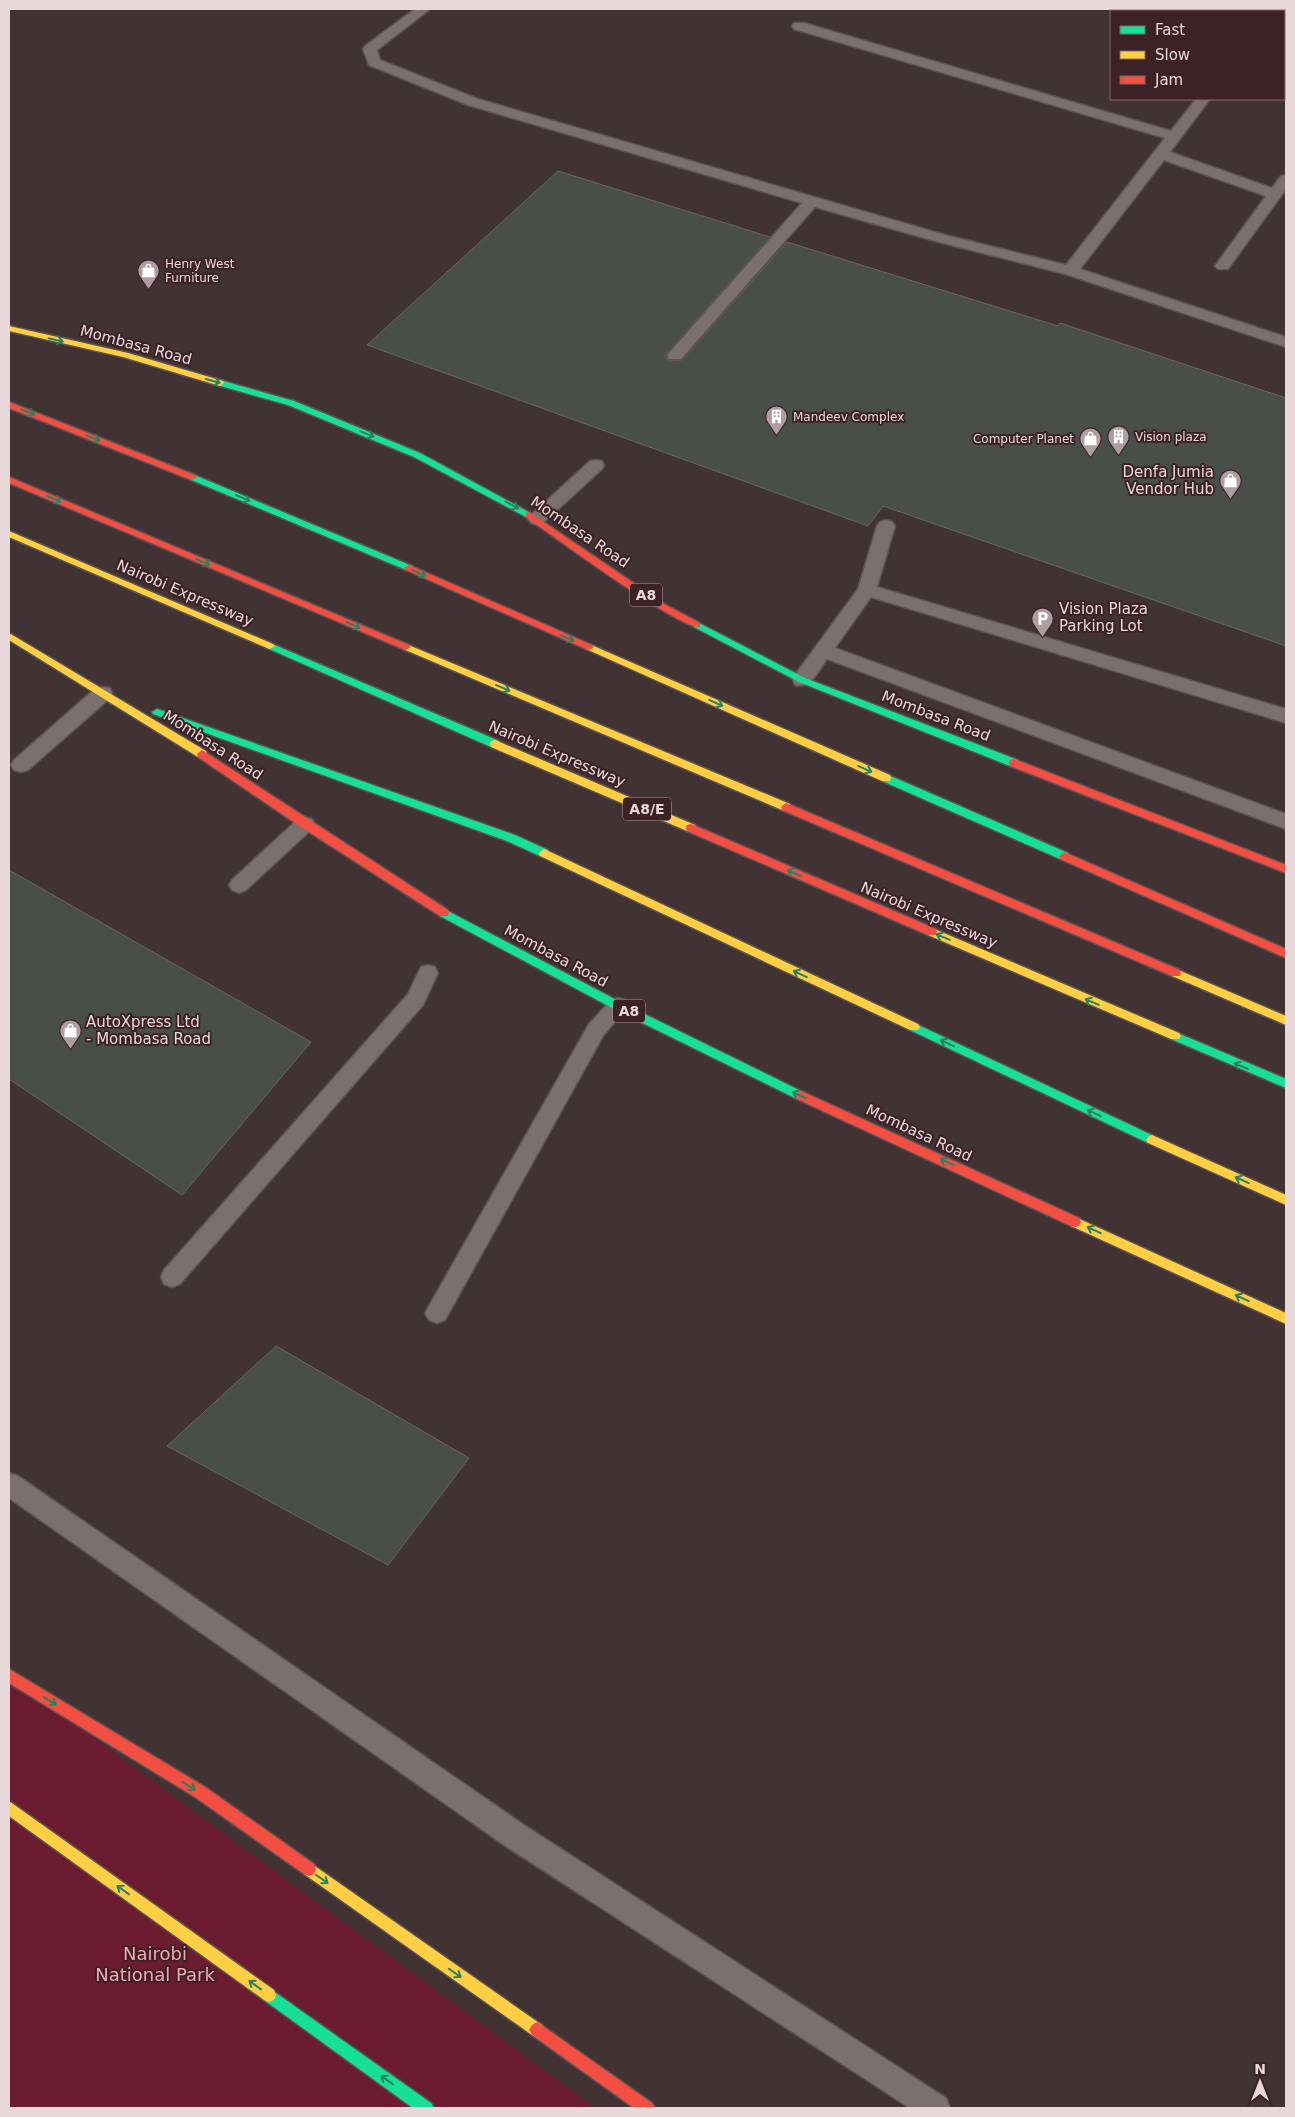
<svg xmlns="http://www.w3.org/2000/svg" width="1295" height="2117" viewBox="0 0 1295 2117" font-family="'DejaVu Sans',sans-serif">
<rect width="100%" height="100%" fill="#413234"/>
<!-- green -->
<path fill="#6c1c31" d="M9,1675L595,2108H9Z"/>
<!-- building -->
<g fill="#484e48" stroke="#686663">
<path d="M558,171L770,237L668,352L665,357L669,361L682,360L787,242L1058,326L1060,323L1286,398V646L883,506L868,526L367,345Z"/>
<path d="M9,870L311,1042L182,1195L9,1079Z"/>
<path d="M276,1346L469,1458L388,1565L167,1446Z"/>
</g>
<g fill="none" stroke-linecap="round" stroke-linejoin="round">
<defs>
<g id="lane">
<path d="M415,9H430L377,50L380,60L478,99L945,235L1066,265L1165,138L794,29L792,26L794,23H804L1171,131L1196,99H1210L1170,152L1272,188L1281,176L1286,175V189L1228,269H1218L1215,266L1266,196L1164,160L1080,269L1286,337V347L1065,274L935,241L815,207L681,359H669L667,356L669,353L802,203L468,105L369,65L363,49L365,46Z"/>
<path d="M1265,9H1279L1277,11H1263Z"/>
<path d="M596,460L602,461L604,465L602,469L543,523L537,525L531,523L528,519L531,515L590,461Z"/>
<path d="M886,520L892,522L895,526L877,587L1286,709V723L871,597L835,648L1286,814V829L827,659C819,670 811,689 795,685L793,680L795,675L858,589L877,526L880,522Z"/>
<path d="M103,687L110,688L112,693L110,698L28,770L21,772L14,770L11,765L14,760L96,688Z"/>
<path d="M305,817L312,819L315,824L312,829L246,890L239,893L232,890L229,885L232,880L298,819Z"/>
<path d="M428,965L435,967L438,973L423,1005L180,1284L172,1287L164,1284L161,1277L164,1270L408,994L421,967Z"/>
<path d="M618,998L625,1000L628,1006L603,1036L445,1320L437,1323L429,1320L425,1313L429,1306L589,1024L611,1000Z"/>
<path d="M9,1473L18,1476L524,1825L946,2098L950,2108H910L504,1845L9,1498Z"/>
</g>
<g id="fast">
<path d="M220,380L294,401L420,453L534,515L529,518L526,517L414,457L288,405L217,385L216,383Z"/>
<path d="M192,474L412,566L414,568L412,570H406L189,479V475Z"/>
<path d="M697,622L805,678L1018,760L1019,763L1014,767L1010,766L799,682L694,627V623Z"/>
<path d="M270,643L499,741L500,744L495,748L491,747L267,648L265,646Z"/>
<path d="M157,709L515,835L548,850L549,853L544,857L540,856L507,841L153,714L152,712Z"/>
<path d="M886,774L1068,853L1069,856L1068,859H1060L882,781L881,778Z"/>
<path d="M444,909L622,1003L805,1093L807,1096L805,1099H797L614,1009L440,916L439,913Z"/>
<path d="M914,1023L1156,1137L1158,1140L1156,1143H1148L910,1030L908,1027L910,1024Z"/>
<path d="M1175,1032L1286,1079V1088L1171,1039L1169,1036L1171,1033Z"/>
<path d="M269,1988L431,2103L434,2108H413L264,2000L262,1995L264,1990Z"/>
</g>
<g id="slow">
<path d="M9,326L128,353L223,381L224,383L220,386L123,357L9,331Z"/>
<path d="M9,531L273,644L275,646L270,649L267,648L9,537Z"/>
<path d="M9,633L206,751L207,754L206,757H198L9,640Z"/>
<path d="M406,644L790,804L791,807L786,811L782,810L403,649L401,647Z"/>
<path d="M589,644L890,775L891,778L890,781H882L586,649L584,647Z"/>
<path d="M495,740L695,825L696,828L691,832L687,831L491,747L490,744L491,741Z"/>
<path d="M544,849L918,1024L920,1027L918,1030H910L540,856L539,853Z"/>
<path d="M932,928L1179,1033L1181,1036L1179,1039H1171L928,935L927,932Z"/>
<path d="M1176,969L1286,1016V1025L1172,976L1171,973L1172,970Z"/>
<path d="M1152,1135L1286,1195V1205L1148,1143L1146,1140L1148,1137Z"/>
<path d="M1075,1217L1286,1313V1324L1071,1226L1069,1222L1071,1218Z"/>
<path d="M9,1801L274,1990L276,1995L274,2000L269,2002L264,2000L9,1816Z"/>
<path d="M309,1862L542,2025L545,2030L542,2035L537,2038L532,2035L304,1874L302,1869L304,1864Z"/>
</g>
<g id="jam">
<path d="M9,402L195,475L197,477L192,480L189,479L9,408Z"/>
<path d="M9,477L409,645L411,647L406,650L403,649L9,483Z"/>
<path d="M529,512L666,605L700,623V627C682,631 549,533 526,517V513Z"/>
<path d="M409,565L592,645L594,647L589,650L586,649L406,570L404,568Z"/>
<path d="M202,750L448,910L449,913L448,916H440L301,827L198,757L197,754Z"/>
<path d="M1014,759L1286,865V873L1010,766L1009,763L1010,760Z"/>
<path d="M786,803L1180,970L1181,973L1180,976H1172L782,810L781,807Z"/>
<path d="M691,824L936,929L937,932L936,935H928L687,831L686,828L687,825Z"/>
<path d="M1064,852L1286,949V958L1060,859L1059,856Z"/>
<path d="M801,1091L1079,1218L1081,1222L1079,1226L1075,1227L1071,1226L797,1099L795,1096L797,1093Z"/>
<path d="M9,1669L205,1787L314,1864L316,1869L314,1874L309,1876L304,1874L195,1797L9,1683Z"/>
<path d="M537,2022L652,2103L655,2108H634L532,2035L529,2030L532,2025Z"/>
</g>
</defs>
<!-- lane casing -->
<use href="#lane" stroke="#5d5152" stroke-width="3"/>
<!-- fast casing -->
<use href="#fast" stroke="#5d5152" stroke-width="3"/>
<!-- slow casing -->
<use href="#slow" stroke="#5d5152" stroke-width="3"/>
<!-- jam casing -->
<use href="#jam" stroke="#5d5152" stroke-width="3"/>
<!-- lane -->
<use href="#lane" fill="#7b6f70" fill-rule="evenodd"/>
<!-- fast -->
<use href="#fast" fill="#16e098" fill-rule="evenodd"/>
<!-- slow -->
<use href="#slow" fill="#ffcf43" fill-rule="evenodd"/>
<!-- jam -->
<use href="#jam" fill="#f24e42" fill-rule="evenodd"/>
</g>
<!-- one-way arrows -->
<defs><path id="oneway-shaft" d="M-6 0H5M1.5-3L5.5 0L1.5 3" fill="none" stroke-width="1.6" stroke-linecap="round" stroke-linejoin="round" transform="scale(1.25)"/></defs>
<g stroke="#29815f">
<use href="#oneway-shaft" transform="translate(56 340) rotate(13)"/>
<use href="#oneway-shaft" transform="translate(213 381) rotate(16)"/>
<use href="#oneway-shaft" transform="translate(28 412) rotate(21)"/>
<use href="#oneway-shaft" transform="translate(367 434) rotate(22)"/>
<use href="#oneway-shaft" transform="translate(93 438) rotate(22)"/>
<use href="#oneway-shaft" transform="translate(243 498) rotate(23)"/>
<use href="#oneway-shaft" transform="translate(54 499) rotate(23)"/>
<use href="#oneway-shaft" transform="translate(512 505) rotate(28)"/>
<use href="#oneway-shaft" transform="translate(203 562) rotate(23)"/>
<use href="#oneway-shaft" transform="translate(419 573) rotate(24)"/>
<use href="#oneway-shaft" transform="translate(353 625) rotate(23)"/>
<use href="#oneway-shaft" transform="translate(567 638) rotate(24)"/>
<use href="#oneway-shaft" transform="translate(503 688) rotate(23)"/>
<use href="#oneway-shaft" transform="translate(716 703) rotate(24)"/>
<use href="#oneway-shaft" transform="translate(865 769) rotate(24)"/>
<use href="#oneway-shaft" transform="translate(794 873) rotate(-157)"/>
<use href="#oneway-shaft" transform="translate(943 937) rotate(-157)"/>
<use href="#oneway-shaft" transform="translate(800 974) rotate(-155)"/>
<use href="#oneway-shaft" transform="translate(1092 1002) rotate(-157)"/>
<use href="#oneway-shaft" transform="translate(947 1043) rotate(-155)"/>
<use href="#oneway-shaft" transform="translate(1241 1066) rotate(-157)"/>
<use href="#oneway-shaft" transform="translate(799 1095) rotate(-155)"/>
<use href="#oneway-shaft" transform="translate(1094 1113) rotate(-155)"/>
<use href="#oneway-shaft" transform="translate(947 1162) rotate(-155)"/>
<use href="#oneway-shaft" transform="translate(1242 1180) rotate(-156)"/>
<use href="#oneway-shaft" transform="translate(1094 1230) rotate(-155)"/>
<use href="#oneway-shaft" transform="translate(1242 1298) rotate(-155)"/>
<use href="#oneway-shaft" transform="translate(50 1701) rotate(31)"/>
<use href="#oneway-shaft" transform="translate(189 1786) rotate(31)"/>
<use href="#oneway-shaft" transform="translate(322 1879) rotate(35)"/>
<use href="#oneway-shaft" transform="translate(123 1890) rotate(-144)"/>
<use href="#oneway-shaft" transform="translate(455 1973) rotate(35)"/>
<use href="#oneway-shaft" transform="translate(255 1985) rotate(-144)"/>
<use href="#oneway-shaft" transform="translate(387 2080) rotate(-144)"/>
</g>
<!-- icons -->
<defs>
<symbol id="shop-pin" viewBox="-11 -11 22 30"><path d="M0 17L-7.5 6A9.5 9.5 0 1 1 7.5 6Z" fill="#ae9e9f" stroke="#3c2226"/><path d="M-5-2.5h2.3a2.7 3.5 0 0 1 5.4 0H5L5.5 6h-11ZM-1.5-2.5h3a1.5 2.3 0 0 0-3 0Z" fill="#fff"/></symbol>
<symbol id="building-pin" viewBox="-11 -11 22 30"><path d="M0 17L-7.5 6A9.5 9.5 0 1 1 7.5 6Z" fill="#ae9e9f" stroke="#3c2226"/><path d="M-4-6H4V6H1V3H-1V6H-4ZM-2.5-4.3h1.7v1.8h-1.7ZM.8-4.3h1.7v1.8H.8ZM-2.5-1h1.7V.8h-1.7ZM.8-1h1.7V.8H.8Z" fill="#fff"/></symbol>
<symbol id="parking-pin" viewBox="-11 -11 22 30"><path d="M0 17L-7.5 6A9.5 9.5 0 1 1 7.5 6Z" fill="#ae9e9f" stroke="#3c2226"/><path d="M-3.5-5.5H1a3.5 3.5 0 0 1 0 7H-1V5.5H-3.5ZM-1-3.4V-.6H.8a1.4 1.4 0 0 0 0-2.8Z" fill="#fff"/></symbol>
</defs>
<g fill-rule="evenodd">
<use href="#shop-pin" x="136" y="258" width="25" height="34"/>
<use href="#building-pin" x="764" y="404" width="25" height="34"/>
<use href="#building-pin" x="1106" y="424" width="25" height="34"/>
<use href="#shop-pin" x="1078" y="426" width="25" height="34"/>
<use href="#shop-pin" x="1218" y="468" width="25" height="34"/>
<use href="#parking-pin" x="1030" y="606" width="25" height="34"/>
<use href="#shop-pin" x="58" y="1018" width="25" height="34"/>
</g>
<g text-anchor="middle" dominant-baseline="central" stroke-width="4" stroke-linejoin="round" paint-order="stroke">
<!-- far-poi labels -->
<g font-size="12" fill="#e9d8d9" stroke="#3c2226" text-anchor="start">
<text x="165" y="264">Henry West<tspan x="165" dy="14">Furniture</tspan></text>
<text x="793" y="417">Mandeev Complex</text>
<text x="1135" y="437">Vision plaza</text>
<text x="1074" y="439" text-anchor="end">Computer Planet</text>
</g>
<!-- shield labels -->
<g fill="#3c2226" stroke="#b5a1a3" stroke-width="1">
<rect x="630" y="583.5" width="32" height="23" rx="4"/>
<rect x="623" y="797.5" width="48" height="23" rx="4"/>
<rect x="613" y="999.5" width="32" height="23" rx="4"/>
</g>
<g font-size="14" font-weight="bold" fill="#e9d8d9">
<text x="646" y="595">A8</text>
<text x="647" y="809">A8/E</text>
<text x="629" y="1011">A8</text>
</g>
<!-- street labels -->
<g font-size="15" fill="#e9d8d9" stroke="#3c2226">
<text transform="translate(136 345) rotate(15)">Mombasa Road</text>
<text transform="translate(580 532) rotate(34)">Mombasa Road</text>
<text transform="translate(185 593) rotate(23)">Nairobi Expressway</text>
<text transform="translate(936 716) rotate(21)">Mombasa Road</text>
<text transform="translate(213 745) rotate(33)">Mombasa Road</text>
<text transform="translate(557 754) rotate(23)">Nairobi Expressway</text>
<text transform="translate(929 915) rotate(23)">Nairobi Expressway</text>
<text transform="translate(556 956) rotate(28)">Mombasa Road</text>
<text transform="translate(919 1133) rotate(25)">Mombasa Road</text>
</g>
<!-- poi labels -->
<g font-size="15" fill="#e9d8d9" stroke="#3c2226" text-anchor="start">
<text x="1214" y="472" text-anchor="end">Denfa Jumia<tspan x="1214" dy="17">Vendor Hub</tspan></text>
<text x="1059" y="609">Vision Plaza<tspan x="1059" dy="17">Parking Lot</tspan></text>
<text x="86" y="1022">AutoXpress Ltd<tspan x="86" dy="17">- Mombasa Road</tspan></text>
</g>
<!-- near-park labels -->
<g font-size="18" fill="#f6a6b1" stroke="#3c2226">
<text x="155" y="1953">Nairobi<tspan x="155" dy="21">National Park</tspan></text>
</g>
</g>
<!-- border -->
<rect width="1295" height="2117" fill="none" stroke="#e9d8d9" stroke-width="20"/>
<!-- legend -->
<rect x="1110" y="10" width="175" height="90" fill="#3c2226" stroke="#816b6e"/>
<rect x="1120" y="26" width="25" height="8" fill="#16e098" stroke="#816b6e"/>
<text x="1155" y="35" font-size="15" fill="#e9d8d9">Fast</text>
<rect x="1120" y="51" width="25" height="8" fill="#ffcf43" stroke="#816b6e"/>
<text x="1155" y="60" font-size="15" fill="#e9d8d9">Slow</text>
<rect x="1120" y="76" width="25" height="8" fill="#f24e42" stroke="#816b6e"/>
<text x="1155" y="85" font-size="15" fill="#e9d8d9">Jam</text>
<!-- north arrow -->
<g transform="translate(1260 2082)" stroke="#3c2226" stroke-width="4" paint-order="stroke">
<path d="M0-4L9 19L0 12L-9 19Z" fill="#e9d8d9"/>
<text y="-8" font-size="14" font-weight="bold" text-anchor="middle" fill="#e9d8d9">N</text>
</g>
</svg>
